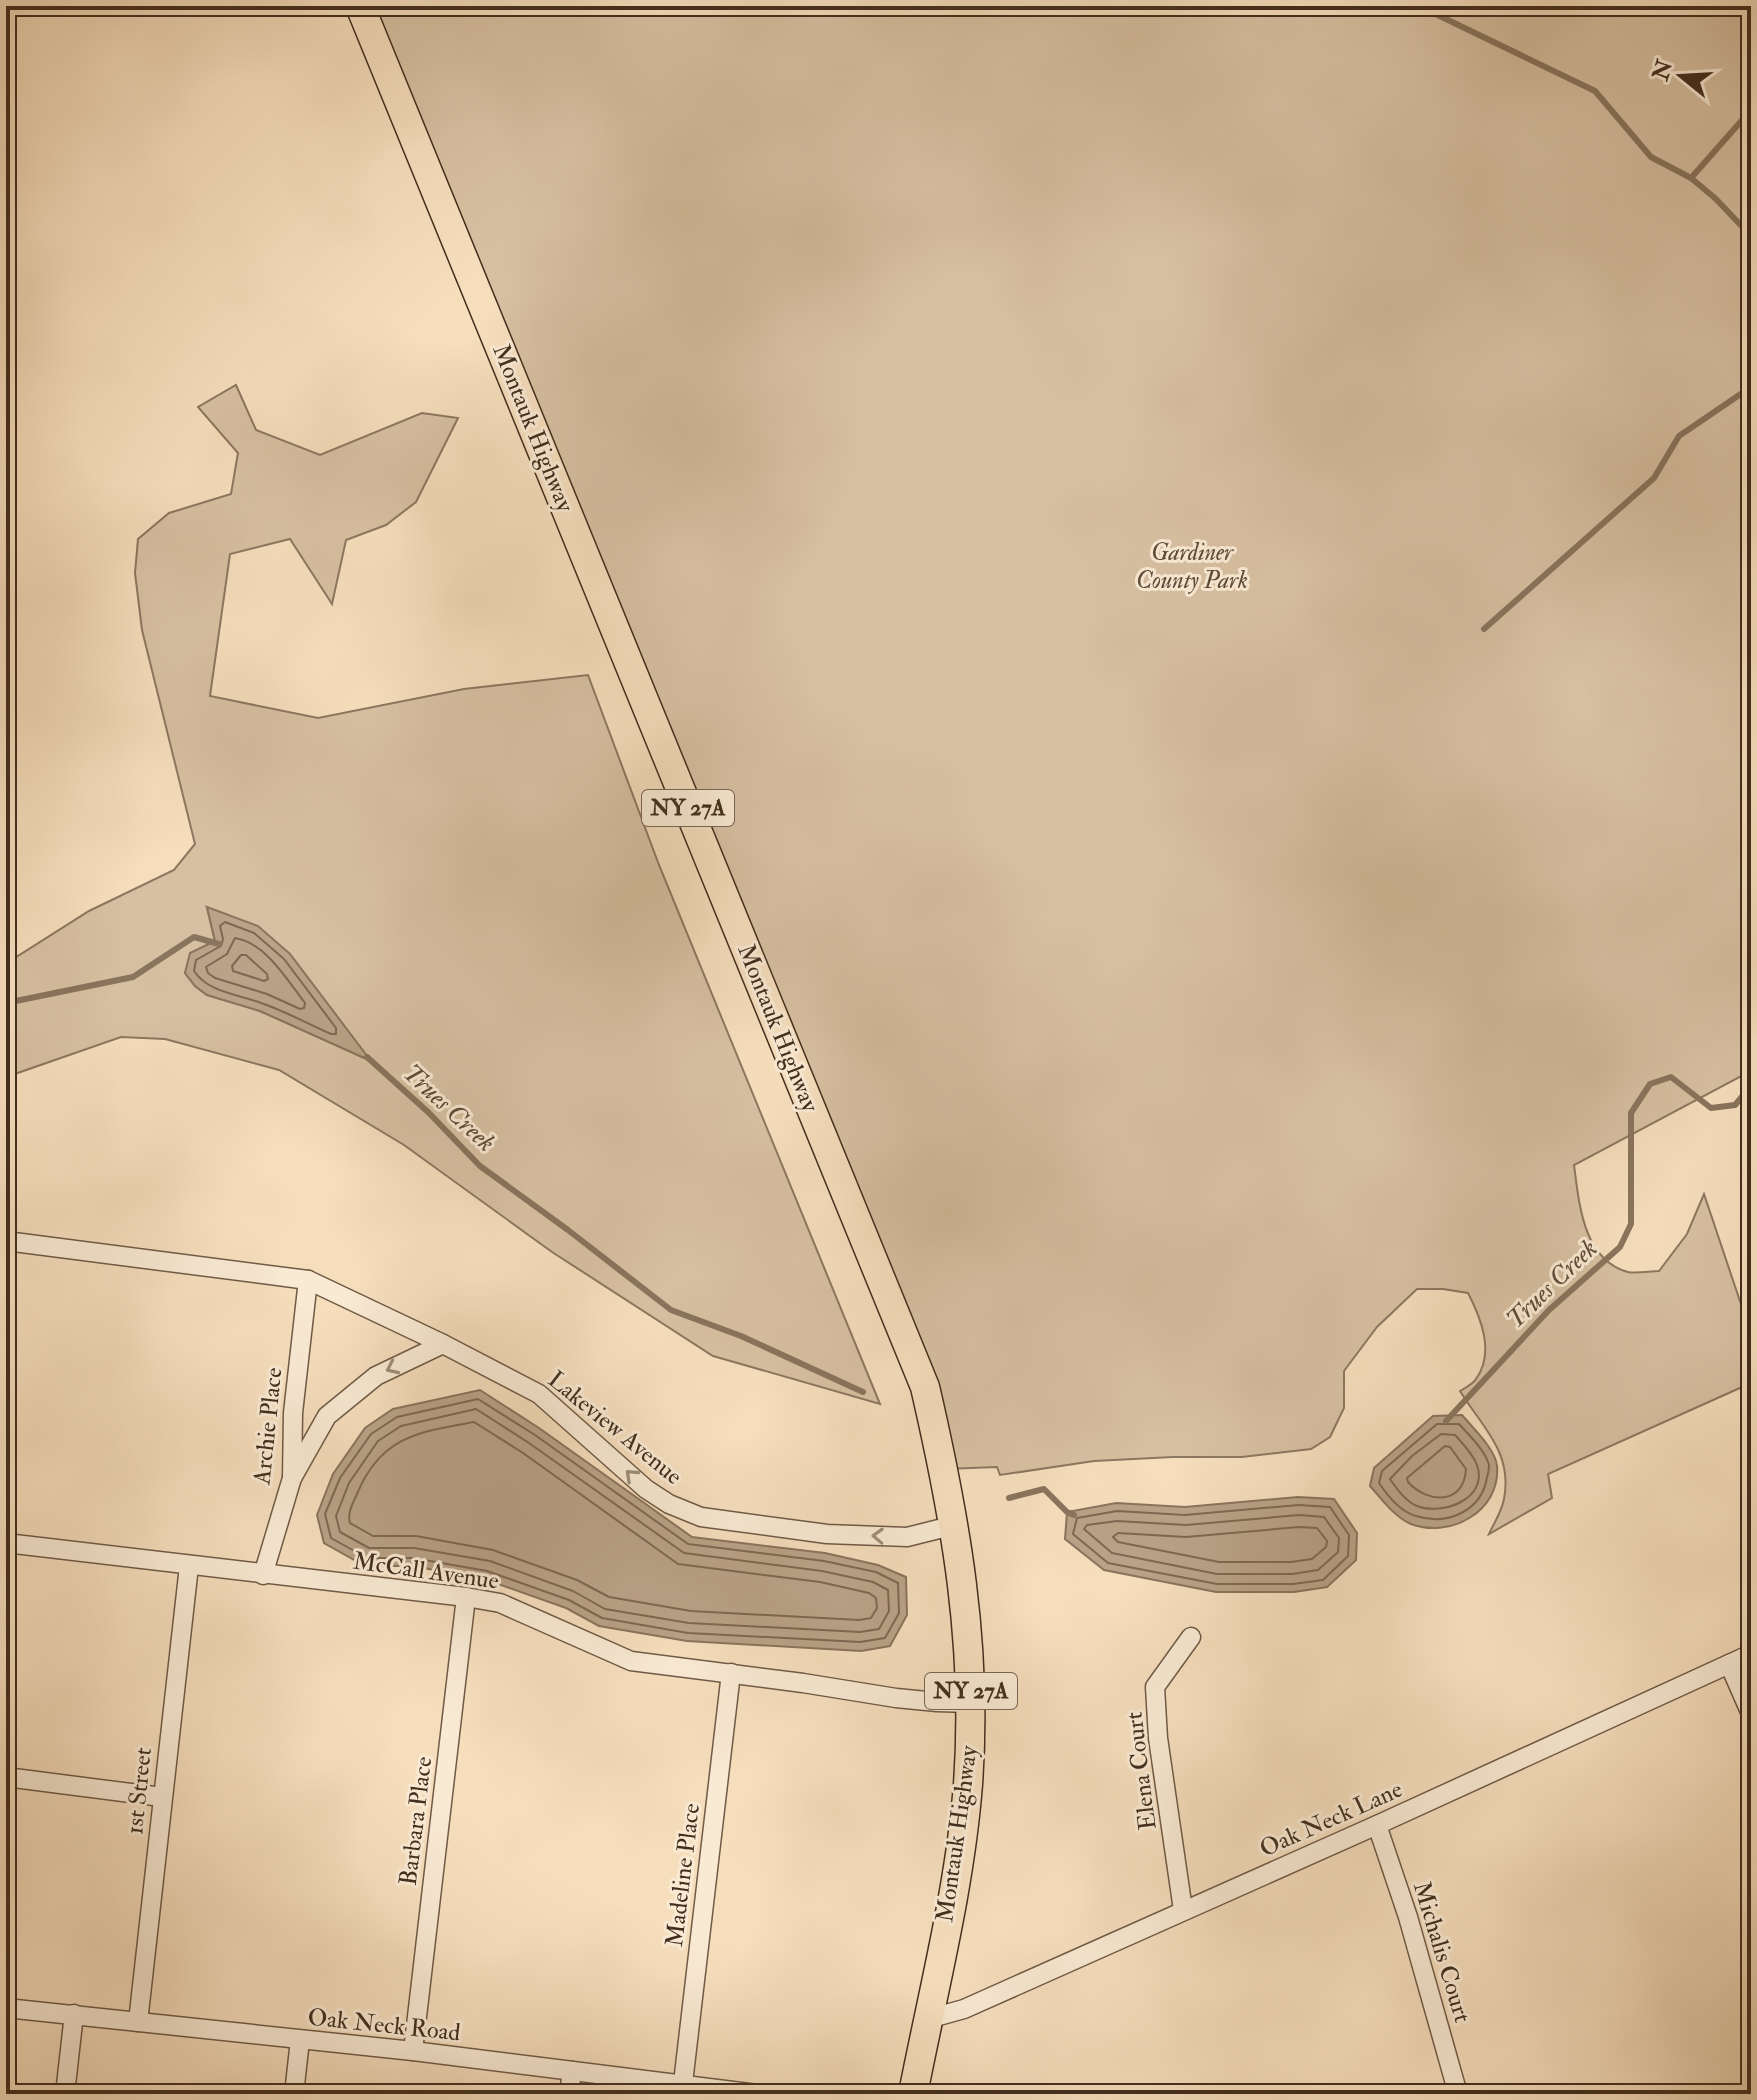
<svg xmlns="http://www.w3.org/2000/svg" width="1757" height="2100" viewBox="0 0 1757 2100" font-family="'IM FELL Double Pica',serif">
<rect width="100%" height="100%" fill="#f6debd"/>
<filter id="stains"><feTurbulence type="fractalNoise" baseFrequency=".0025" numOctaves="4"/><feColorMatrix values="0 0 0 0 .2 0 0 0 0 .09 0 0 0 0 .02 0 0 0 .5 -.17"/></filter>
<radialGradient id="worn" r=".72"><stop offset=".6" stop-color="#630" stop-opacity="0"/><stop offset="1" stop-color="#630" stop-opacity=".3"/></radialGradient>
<!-- green -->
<g fill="#d7c0a2" stroke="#8c7760" stroke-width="2" fill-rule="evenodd">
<path d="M360,6H1751V1071L1574,1165C1579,1203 1583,1260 1628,1272C1637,1274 1650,1271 1659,1271L1687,1234L1704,1194L1751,1334V1383L1548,1474L1552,1498L1489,1534C1494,1523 1502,1511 1504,1499C1513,1452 1482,1427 1460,1391C1465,1388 1473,1384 1476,1379C1495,1353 1481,1318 1468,1293L1443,1289H1417L1377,1327L1344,1371V1408L1330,1437L1311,1449L1242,1457H1173L1094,1461L1000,1475L997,1467L944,1469Z"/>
<path d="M236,385L256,430L320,455L422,413L458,418L416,502L386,525L346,540L332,604L290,539L230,554L210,696L318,718L464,689L588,675L659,865L880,1404L713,1356L552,1252L404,1145L279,1070L165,1039L121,1037L6,1077V955L13,959L89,911L174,870L195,844L142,630L135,573L138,539L169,513L231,494L238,453L198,407ZM207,908L369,1060L260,1011L207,995L195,986L185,973L203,948L215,941Z"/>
</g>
<!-- water -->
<g fill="#b9a287" stroke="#89745d" stroke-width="2">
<path d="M207,907L258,926L290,954L371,1061L260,1011L207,995L195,986L185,973L190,953L215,941Z"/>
<path d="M480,1390L539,1428L692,1537L825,1553L878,1565L906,1577L907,1615L890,1646L861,1651L687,1641L599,1626L566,1608L484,1579L412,1566H365L324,1543L317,1515L333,1474L365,1428L393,1409Z"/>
<path d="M1462,1415C1472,1427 1496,1450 1497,1466C1501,1511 1450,1539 1411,1524C1394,1517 1381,1498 1370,1486L1374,1468L1433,1416Z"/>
<path d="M1298,1497L1334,1499L1357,1533L1356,1560L1327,1587L1294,1592H1216L1104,1570L1065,1539L1067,1512L1116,1503L1185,1507Z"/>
</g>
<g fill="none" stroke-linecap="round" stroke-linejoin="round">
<!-- shore -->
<g stroke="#7e6852" stroke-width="2">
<path d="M225,922L254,933L284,959L336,1028V1034H331C308,1024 285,1011 261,1003C238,994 209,993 194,971L196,960L221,946L223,939L220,926Z"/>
<path d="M235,938C266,943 287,980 305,1003L304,1008L300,1009L267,994L215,978L208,973L206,967L227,954Z"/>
<path d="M241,955H246L267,974L268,979L264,981L233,971L232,966Z"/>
<path d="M478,1399L535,1435L688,1544L824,1561L876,1572L898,1583L899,1613L885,1638L860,1642L688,1633L602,1618L569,1600L487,1571L413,1558H367L331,1538L325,1514L340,1478L371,1434L397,1417Z"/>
<path d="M476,1409L529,1443L684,1553L822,1571L873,1582L888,1590L889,1611L879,1629L860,1632L689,1623L605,1609L573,1591L490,1561L414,1548H369L340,1532L336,1516L349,1483L378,1441L401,1426Z"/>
<path d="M474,1422L523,1453L678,1564L820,1582L869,1593L876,1598L877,1608L871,1618L859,1620L691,1611L609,1597L577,1580L493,1550L416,1536H373L350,1523C347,1513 353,1503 357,1494C381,1436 419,1432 474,1422Z"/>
<path d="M1437,1424H1459C1469,1435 1485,1450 1489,1465C1489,1467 1488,1476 1487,1477C1482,1511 1447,1526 1416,1516C1401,1512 1387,1495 1379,1483L1382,1471Z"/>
<path d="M1441,1434L1455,1435C1463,1444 1473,1454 1477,1465C1489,1499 1442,1516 1417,1506C1406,1502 1396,1488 1390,1479L1412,1456Z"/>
<path d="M1445,1446L1450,1447L1466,1469C1464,1505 1428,1504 1408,1482L1407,1478Z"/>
<path d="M1299,1505L1330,1507L1349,1535L1348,1556L1323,1580L1293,1584H1217L1108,1563L1073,1534L1077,1518L1117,1511L1185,1515Z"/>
<path d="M1299,1515L1324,1517L1339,1538L1338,1552L1318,1570L1292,1574H1217L1112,1553L1084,1529L1087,1525L1117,1521L1186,1525Z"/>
<path d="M1299,1527L1317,1528L1327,1541L1326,1547L1312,1559L1291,1562H1219L1118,1542L1113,1537L1118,1533L1186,1537Z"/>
</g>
<!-- stream -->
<g stroke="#89745d" stroke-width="6">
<path d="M1419,6L1595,91L1651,157L1691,178L1716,199L1751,236"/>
<path d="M1691,178L1751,110"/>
<path d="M1484,629L1654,478L1679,436L1751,387"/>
<path d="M6,1003L133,977L194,937L219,944"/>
<path d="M367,1057L428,1112L480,1166L568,1230L671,1310L741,1336L863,1392"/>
<path d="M1446,1421L1549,1310L1620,1247L1631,1224V1113L1650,1084L1671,1077L1711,1108L1735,1105L1751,1086"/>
<path d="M1009,1498L1044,1489L1067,1512L1074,1515"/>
</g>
<defs>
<g id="minor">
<path d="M6,583V617"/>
<path d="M6,1241L308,1280L443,1344"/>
<path d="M292,1478L327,1416L376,1376L443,1344L539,1394L646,1489L669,1504L701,1517L827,1534L907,1537L955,1525"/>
<path d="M6,1543L466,1597L500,1603L631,1661L803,1683L896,1698L937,1702L971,1703"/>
<path d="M263,1575L292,1478L293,1413L308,1280"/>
<path d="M1729,1664L1751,1714"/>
<path d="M6,1777L162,1797"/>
<path d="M1377,1825L1408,1917L1458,2094"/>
<path d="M1183,1910L1158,1738L1155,1687L1191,1637"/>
<path d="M6,2008L413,2051L757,2094"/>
<path d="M928,2019L964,2009L1377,1825L1751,1654"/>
<path d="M138,2022L189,1566"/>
<path d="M413,2051L466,1597"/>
<path d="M683,2083L731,1673"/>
<path d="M65,2094L74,2014"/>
<path d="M294,2094L300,2040"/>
<path d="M569,2094L572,2071"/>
</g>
<path id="primary" d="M360,6L925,1387C956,1521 978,1646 968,1784C960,1888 933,1991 913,2094"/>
</defs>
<!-- minor casing -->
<use href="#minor" stroke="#6f5a46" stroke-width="21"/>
<!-- primary casing -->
<use href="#primary" stroke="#422e1e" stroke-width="31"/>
<!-- minor -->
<use href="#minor" stroke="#f9ead4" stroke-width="18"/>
<!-- primary -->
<use href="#primary" stroke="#f6debd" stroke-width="28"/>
</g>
<!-- one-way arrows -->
<defs><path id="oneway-chevron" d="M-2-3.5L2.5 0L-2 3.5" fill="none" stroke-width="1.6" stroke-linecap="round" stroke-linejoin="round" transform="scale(2)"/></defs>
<g stroke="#9e8c79">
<use href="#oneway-chevron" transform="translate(392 1368) rotate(155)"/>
<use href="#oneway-chevron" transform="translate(631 1475) rotate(-137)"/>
<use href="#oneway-chevron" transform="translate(878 1536) rotate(-178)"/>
</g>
<g text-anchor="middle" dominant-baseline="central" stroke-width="6" stroke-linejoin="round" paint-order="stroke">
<!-- shield labels -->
<g fill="#f9ead4" stroke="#796655" stroke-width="2">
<rect x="642" y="790" width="92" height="36" rx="6"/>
<rect x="925" y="1673" width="92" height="36" rx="6"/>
</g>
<g font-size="22" font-weight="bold" fill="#422e1e">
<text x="688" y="808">NY 27A</text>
<text x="971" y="1691">NY 27A</text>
</g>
<!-- street labels -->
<g font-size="24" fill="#422e1e" stroke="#f9ead4">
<text transform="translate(533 428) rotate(68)">Montauk Highway</text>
<text transform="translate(778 1028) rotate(68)">Montauk Highway</text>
<text transform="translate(268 1426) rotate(-84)">Archie Place</text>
<text transform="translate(615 1428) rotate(39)">Lakeview Avenue</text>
<text transform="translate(426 1571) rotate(8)">McCall Avenue</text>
<text transform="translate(1141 1771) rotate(-97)">Elena Court</text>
<text transform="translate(139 1791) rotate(-84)">1st Street</text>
<text transform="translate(1331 1819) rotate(-24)">Oak Neck Lane</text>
<text transform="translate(416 1821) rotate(-83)">Barbara Place</text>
<text transform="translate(957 1834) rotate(-82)">Montauk Highway</text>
<text transform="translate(683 1875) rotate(-83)">Madeline Place</text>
<text transform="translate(1442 1952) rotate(73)">Michalis Court</text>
<text transform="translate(384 2025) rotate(6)">Oak Neck Road</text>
</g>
<!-- park labels -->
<g font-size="24" font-style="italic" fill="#604b38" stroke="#f9ead4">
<text x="1192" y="552">Gardiner<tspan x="1192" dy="28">County Park</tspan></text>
</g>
<!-- water labels -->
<g font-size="26" font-style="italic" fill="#604b38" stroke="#f9ead4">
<text transform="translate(449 1108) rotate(43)">Trues Creek</text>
<text transform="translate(1552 1284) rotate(-44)">Trues Creek</text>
</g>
</g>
<!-- margin -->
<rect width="1757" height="2100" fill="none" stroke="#f6debd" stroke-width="32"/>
<rect x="8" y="8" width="1741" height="2084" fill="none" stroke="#422e1e" stroke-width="4"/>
<rect x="16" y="16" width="1725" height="2068" fill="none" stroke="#422e1e" stroke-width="2"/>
<!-- north arrow -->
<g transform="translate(1681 76) rotate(288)" stroke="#f9ead4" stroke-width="6" paint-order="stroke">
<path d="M0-6L14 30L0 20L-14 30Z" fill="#422e1e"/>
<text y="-12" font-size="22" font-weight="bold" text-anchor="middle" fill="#422e1e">N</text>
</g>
<rect width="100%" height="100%" filter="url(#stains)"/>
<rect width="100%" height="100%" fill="url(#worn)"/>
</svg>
